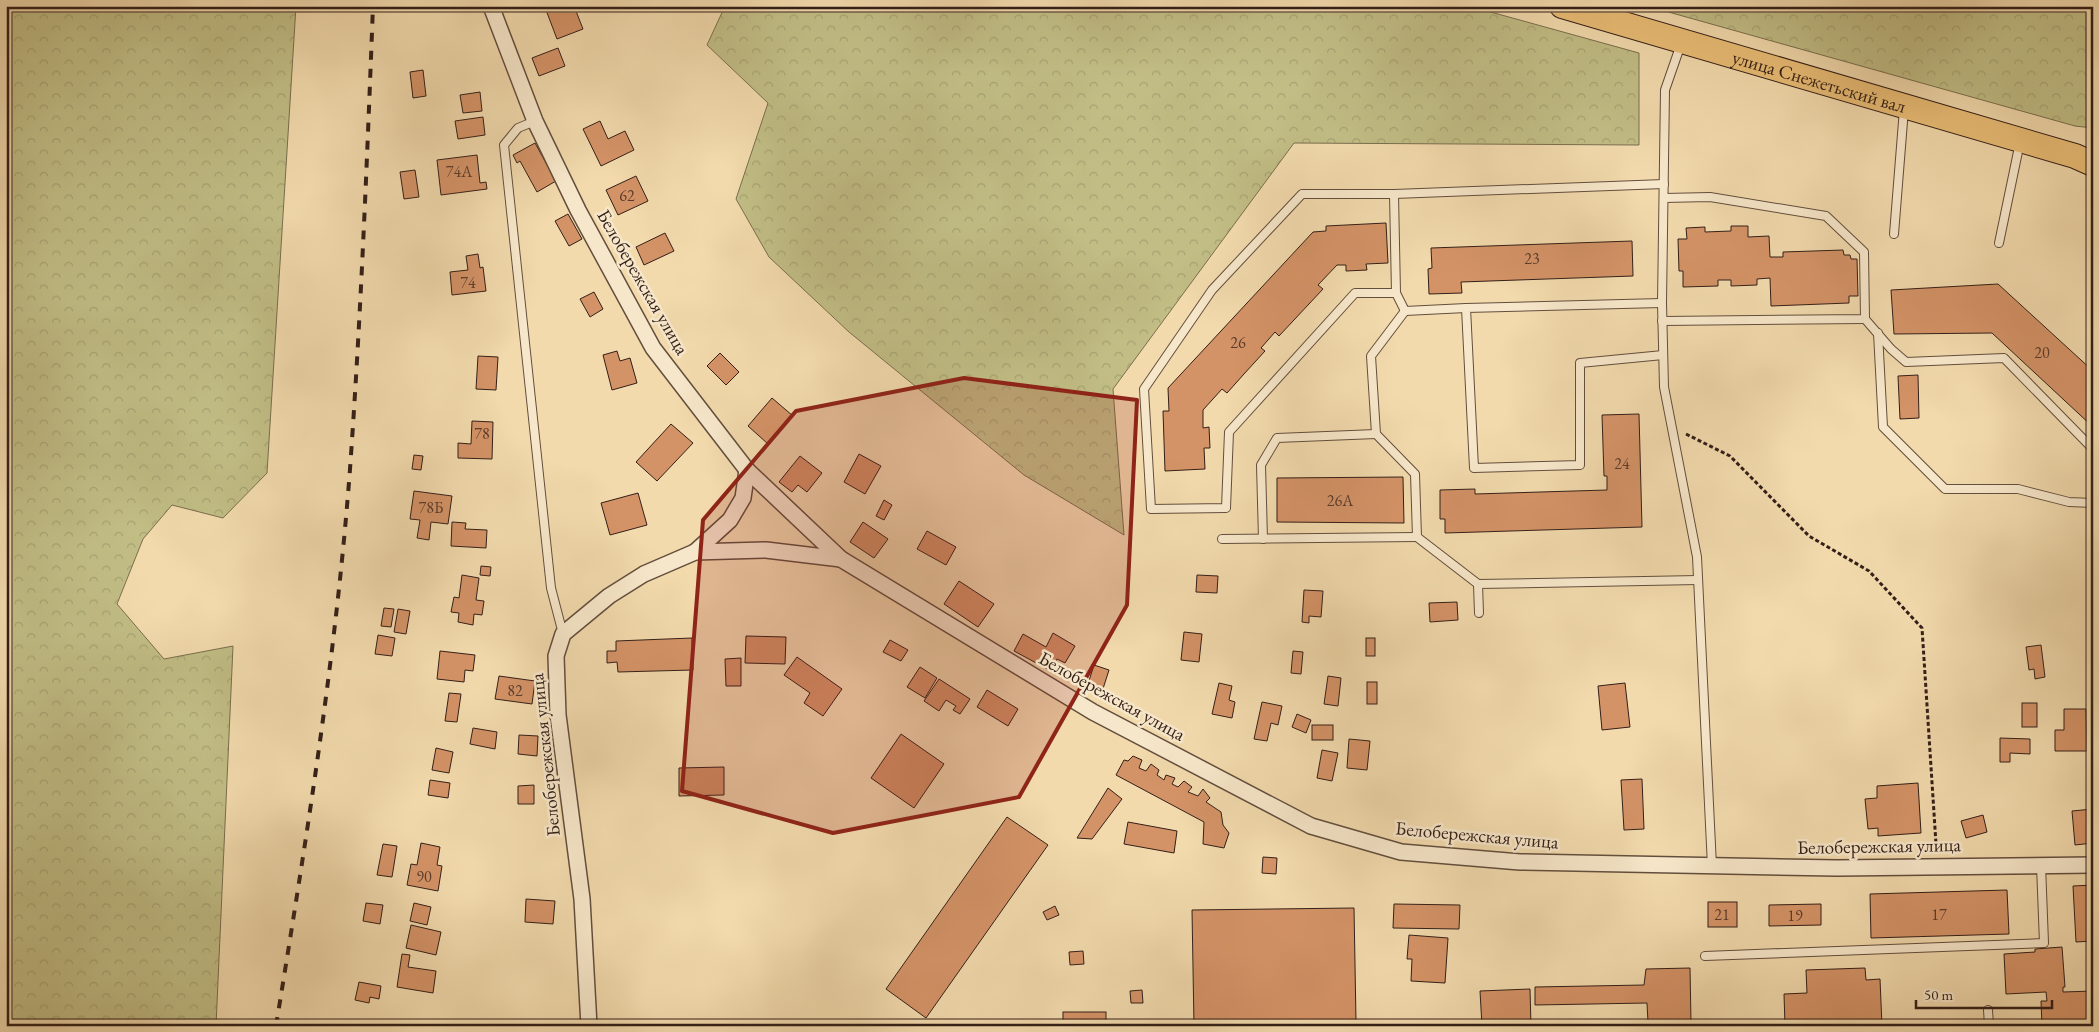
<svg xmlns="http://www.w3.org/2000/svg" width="2099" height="1032" viewBox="0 0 2099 1032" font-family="'EB Garamond',serif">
<defs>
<pattern id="forest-crowns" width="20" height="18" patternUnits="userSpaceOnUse" patternTransform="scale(1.25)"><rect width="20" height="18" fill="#c1bd85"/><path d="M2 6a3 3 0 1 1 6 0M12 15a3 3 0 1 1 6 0" fill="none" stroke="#a6a272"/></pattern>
</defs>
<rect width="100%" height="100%" fill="#f2daad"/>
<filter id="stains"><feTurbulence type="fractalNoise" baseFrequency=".004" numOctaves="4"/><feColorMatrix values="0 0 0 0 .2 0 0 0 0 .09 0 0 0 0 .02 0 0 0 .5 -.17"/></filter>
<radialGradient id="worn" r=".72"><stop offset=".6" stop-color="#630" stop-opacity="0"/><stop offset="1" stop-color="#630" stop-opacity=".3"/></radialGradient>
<!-- forest -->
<g fill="url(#forest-crowns)" stroke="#7a6e4e">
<path d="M6,6H296L267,473L223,518L172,505L143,539L117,604L164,659L233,646L216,1026H6Z"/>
<path d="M725,6H1303L1312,8L1314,6H1469L1639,53V145L1294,143L1113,389L1124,535L1024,475L849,332L769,257L736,199L768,103L707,45Z"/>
<path d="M1647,6H2093V128L2075,126Z"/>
</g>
<!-- building -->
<g fill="#d49367" stroke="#331f18">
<path d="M556,6H574L583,29L557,39L546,10Z"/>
<path d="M558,48L565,66L539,76L532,58Z"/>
<path d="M423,70L426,96L413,98L410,72Z"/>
<path d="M480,92L482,111L463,113L460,95Z"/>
<path d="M483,117L485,135L458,139L455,121Z"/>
<path d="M600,121L608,139L625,131L634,150L601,166L583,129Z"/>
<path d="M535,143L556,181L537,192L520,161L517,163L513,155Z"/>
<path d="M477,155L480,183L486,182L487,189L441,195L437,160Z"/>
<path d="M415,170L419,197L404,199L400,172Z"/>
<path d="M636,176L648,201L618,215L606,190Z"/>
<path d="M568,214L582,239L569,246L555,221Z"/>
<path d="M1386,223L1388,263L1366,264L1367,270L1346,271V265H1337L1318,285L1323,289L1279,336L1275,332L1261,348L1265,351L1244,374L1227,393L1222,389L1203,410V428L1209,427L1210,448H1204L1205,469L1165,471L1163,411H1169L1168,388L1313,232L1326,231V226Z"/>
<path d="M1731,226H1748V237L1769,236L1770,257H1783V252L1843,250L1844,255H1850L1851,259H1857L1858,296H1849V303L1771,306L1770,278L1757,279V285L1731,286V280H1718V286L1683,287V271H1679L1678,239H1687L1686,228L1705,227V232L1731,231Z"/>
<path d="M665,233L674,251L644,265L636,247Z"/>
<path d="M1632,241L1633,276L1461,282L1462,293L1429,294L1428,269L1432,268L1431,248Z"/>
<path d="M478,254L480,268L483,267L486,291L452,295L450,272L468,270L466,256Z"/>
<path d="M1998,284L2093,371V427L1992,333L1894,334L1891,290Z"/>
<path d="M594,292L603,309L590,317L580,299Z"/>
<path d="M617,351L620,361L630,358L637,383L612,390L603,355Z"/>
<path d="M720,353L739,372L726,385L707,366Z"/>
<path d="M478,356L498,357L496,390L476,389Z"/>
<path d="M1918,375L1919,418L1900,419L1898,376Z"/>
<path d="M772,398L793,416L768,444L748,426Z"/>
<path d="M1639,414L1642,527L1445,533V519H1440V490L1475,489V494L1607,490V476H1604L1602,415Z"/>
<path d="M472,421L493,422L492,459L458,458V443L471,444Z"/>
<path d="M671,424L693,443L657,481L636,462Z"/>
<path d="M859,454L881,466L865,494L844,482Z"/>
<path d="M414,455L423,456L421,470L412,469Z"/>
<path d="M800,456L822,473L807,492L798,485L792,492L779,482Z"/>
<path d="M1403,477L1404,523L1277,522V478Z"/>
<path d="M414,491L452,496L448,524L431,522L429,540L417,538L420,520L410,519Z"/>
<path d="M638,493L647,525L610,535L601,503Z"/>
<path d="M884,500L892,505L884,520L876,516Z"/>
<path d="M452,522L466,523L465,529L487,530L486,548L451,546Z"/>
<path d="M863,522L888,539L874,558L850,542Z"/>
<path d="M927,531L956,547L946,565L917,549Z"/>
<path d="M481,566L491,567L490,576L480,575Z"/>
<path d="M462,575L479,578L476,600L484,601L482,615L474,614L473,625L458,622L459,613L451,612L454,597L459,598Z"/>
<path d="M1197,575L1218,576L1217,593L1196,592Z"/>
<path d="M959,581L994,604L978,627L944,604Z"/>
<path d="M1304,590L1323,591L1321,617L1309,616V623L1302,622Z"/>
<path d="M1457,602L1458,620L1430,622L1429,603Z"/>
<path d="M384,608L394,609L391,627L381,626Z"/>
<path d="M398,609L410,611L406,634L394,632Z"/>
<path d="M1184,632L1202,634L1199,662L1181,660Z"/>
<path d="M1053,633L1075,646L1065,663L1057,659L1051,671L1014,651L1023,634L1046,647Z"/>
<path d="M378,635L395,638L392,656L375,654Z"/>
<path d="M746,636L786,637L785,664L745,663Z"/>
<path d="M692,638L693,670L618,672L617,662L607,663V651H616V641Z"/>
<rect x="1366" y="638" width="9" height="18"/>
<path d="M890,640L908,650L901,661L883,652Z"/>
<path d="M2041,645L2045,677L2035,679L2034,669L2029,670L2026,647Z"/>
<path d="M440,651L475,655L473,671L465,670L464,682L437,679Z"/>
<path d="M1293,651L1303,652L1301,674L1291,673Z"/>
<path d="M797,657L842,689L823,716L804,703L810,693L784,675Z"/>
<path d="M741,658V686H726L725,659Z"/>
<path d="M1094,665L1109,670L1101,695L1086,690Z"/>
<path d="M920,667L937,678L925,698L907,687Z"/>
<path d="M499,676L535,681L532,704L495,699Z"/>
<path d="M1328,676L1341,678L1338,706L1324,704Z"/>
<path d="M939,679L970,699L960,714L953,710L956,706L946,700L939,711L924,701Z"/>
<rect x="1367" y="682" width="10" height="22"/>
<path d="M1219,683L1232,686L1229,700L1235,702L1232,718L1212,714Z"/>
<path d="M1625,683L1630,727L1602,730L1598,686Z"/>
<path d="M987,690L1018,709L1008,726L977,707Z"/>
<path d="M449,693L461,694L457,722L445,721Z"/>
<path d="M1262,702L1282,706L1278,725L1271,723L1267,741L1254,739Z"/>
<rect x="2022" y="703" width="15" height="24"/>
<path d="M2064,709H2086L2087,751H2055V730H2064Z"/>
<path d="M1297,714L1311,720L1306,733L1292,727Z"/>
<path d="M2090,721H2093V753H2092Z"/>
<rect x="1312" y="725" width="21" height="15"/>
<path d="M473,728L497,732L495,749L470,744Z"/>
<path d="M901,734L944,764L914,808L871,778Z"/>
<path d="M519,735L538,736L537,756L518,754Z"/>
<path d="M2000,738L2030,739V754L2010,753V762H2000Z"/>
<path d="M1349,739L1370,741L1367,770L1347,768Z"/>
<path d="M436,748L453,752L449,773L432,770Z"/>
<path d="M1322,750L1338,753L1332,781L1317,778Z"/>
<path d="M1133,756L1142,760L1139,768L1146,771L1151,764L1159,770L1157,775L1164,780L1166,775L1175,778L1172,784L1178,787L1184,781L1192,787L1188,792L1198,796L1203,789L1210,798L1206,802L1221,812L1223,825L1229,833L1224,848L1203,844L1204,822L1116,775L1124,760L1128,761Z"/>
<path d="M724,767V795L679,796V768Z"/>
<path d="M1642,779L1644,829L1624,830L1621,780Z"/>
<path d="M430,780L450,783L448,798L428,795Z"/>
<path d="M1918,783L1921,833L1878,836V828L1868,829L1865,799L1877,798V786Z"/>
<path d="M534,785V804H518V786Z"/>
<path d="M1108,788L1122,799L1092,839L1077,838Z"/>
<path d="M2093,809V843L2075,845L2072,811Z"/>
<path d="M1983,815L1987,832L1966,838L1961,821Z"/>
<path d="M1007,817L1048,845L926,1018L886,989Z"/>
<path d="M1128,822L1177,831L1174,853L1124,844Z"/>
<path d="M421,843L440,847L437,865L442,866L438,891L407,885L411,864L417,865Z"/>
<path d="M383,844L397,846L392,877L377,875Z"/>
<path d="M1263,857L1277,858L1276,874L1262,873Z"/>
<path d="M2093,885V941L2076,942L2073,886Z"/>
<path d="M2007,890L2009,934L1871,938L1870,894Z"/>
<path d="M526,899L555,901L553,924L525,922Z"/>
<rect x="1708" y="902" width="29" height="25"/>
<path d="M366,903L383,905L380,924L363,921Z"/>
<path d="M414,903L431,907L427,925L410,921Z"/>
<path d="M1394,904L1460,905L1459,929L1393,928Z"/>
<path d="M1821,904V925L1769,926V905Z"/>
<path d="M1055,906L1059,915L1047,920L1043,912Z"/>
<path d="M1354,908L1356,1021H1374V1026H1194L1192,910Z"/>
<path d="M411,925L441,932L436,955L406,948Z"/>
<path d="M1409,935L1448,938L1445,983L1411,981L1412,959H1407Z"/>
<path d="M2062,947L2065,987H2063V992L2093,991V1026H2042L2041,1001H2047L2046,992L2006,994L2004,954L2035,952V949Z"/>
<path d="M1083,951L1084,964L1070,965L1069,952Z"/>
<path d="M402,954L410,955L408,967L436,971L433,993L397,987Z"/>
<path d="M1690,968L1691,1022H1648L1647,1003L1535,1005V987L1644,985L1646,969Z"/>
<path d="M1865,968L1866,980L1880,979L1882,1026H1785L1784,994L1807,993L1806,970Z"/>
<path d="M359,982L381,986L379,999L370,997L369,1003L355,1000Z"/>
<path d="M1530,989L1531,1026H1482L1480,991Z"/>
<path d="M1142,990L1143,1003H1131L1130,991Z"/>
<rect x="1063" y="1012" width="43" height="14"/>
</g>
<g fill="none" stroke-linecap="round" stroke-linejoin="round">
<defs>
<g id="lane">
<path d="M1681,44L1665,90L1662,303L1664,387L1697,557L1712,866"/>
<path d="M535,121L518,128L504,145L551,588L563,634"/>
<path d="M1394,194L1664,184"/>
<path d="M1894,234L1904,109"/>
<path d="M1999,243L2020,142"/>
<path d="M1396,293L1394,194H1302L1212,290L1144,389L1151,509L1226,508L1229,432L1355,293H1396L1405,311L1466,308"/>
<path d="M1662,303L1466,308L1474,468L1580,465V363L1663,355"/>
<path d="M1405,311L1371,356L1376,434L1415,474L1417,537L1478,584"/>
<path d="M1865,319L1891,349L1906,362L2004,358L2093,449"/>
<path d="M1662,321L1865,319L1864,252L1826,216L1710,197L1664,198"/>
<path d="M1878,333L1883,427L1945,489H2018L2069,502L2093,503"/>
<path d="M1222,539L1417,537"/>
<path d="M1263,539L1261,465L1277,438L1376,434"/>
<path d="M1479,613L1478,584L1698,580"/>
<path d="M1705,956L2044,943L2041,865"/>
<path d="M1988,1010L1989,1026"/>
</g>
<g id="street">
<path d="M491,6L535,121L578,210L653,348L747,470L841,559L1093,712L1311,826L1401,852L1520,862L1837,868L2093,865"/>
<path d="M695,552L730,520L743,498L747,470"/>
<path d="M589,1026L582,899L558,715L556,656L563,634L609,596L644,574L695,552L766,550L841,559"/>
</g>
<g id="primary">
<path id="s1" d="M1562,6L2075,156L2093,164"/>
</g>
</defs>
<!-- lane casing -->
<use href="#lane" stroke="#634e3d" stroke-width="10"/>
<!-- street casing -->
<use href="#street" stroke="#634e3d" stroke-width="18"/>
<!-- primary casing -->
<use href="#primary" stroke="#331f18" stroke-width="26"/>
<!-- path -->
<path stroke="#331f18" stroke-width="3" stroke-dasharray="4 2.5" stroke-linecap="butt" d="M1686,434L1730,456L1809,536L1869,571L1922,628L1936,844"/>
<!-- lane -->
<use href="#lane" stroke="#f7e7ca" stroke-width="8"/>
<!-- street -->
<use href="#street" stroke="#f7e7ca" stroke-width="15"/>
<!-- primary -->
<use href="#primary" stroke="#e9bd76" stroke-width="24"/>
<!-- rail -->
<path stroke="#331f18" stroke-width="4" stroke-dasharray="9 9" stroke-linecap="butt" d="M276,1026C306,841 336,656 350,469C361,315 367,161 373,6"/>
</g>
<!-- marked area -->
<path fill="#8f2418" fill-opacity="0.2" stroke="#8f2418" stroke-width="4" stroke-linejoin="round" d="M964,378L1137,400L1127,605L1019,797L833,833L682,791L703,520L796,411Z"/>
<g text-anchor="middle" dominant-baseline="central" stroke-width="5" stroke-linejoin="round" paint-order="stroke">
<!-- number labels -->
<g font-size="16" fill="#5b3c2c">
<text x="459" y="171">74А</text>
<text x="627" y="195">62</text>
<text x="1532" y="258">23</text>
<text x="468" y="282">74</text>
<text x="1238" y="342">26</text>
<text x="2042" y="352">20</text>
<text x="482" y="433">78</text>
<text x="1622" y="463">24</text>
<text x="1340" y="500">26А</text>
<text x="431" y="507">78Б</text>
<text x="515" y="690">82</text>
<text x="424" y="876">90</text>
<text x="1722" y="914">21</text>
<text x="1939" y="914">17</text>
<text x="1795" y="915">19</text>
</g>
<!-- street labels -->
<g font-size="19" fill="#331f18" stroke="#f7e7ca">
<text stroke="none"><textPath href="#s1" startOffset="268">улица Снежетьский вал</textPath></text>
<text transform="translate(643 282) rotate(60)">Белобережская улица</text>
<text transform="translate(1112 696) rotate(29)">Белобережская улица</text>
<text transform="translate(545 755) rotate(-96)">Белобережская улица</text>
<text transform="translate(1477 835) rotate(5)">Белобережская улица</text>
<text transform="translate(1879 846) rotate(-1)">Белобережская улица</text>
</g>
</g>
<!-- margin -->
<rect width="2099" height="1032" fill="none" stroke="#f2daad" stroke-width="25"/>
<rect x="8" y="8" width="2084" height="1017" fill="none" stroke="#331f18" stroke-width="2.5"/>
<rect x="12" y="12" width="2074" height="1007" fill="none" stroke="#331f18"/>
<!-- scale -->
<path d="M1916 1000v8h136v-8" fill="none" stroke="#331f18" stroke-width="2.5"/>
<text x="1924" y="1000" font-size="15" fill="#331f18" stroke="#f7e7ca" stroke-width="4" paint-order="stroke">50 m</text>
<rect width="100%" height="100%" filter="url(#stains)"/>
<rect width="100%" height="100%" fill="url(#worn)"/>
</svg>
